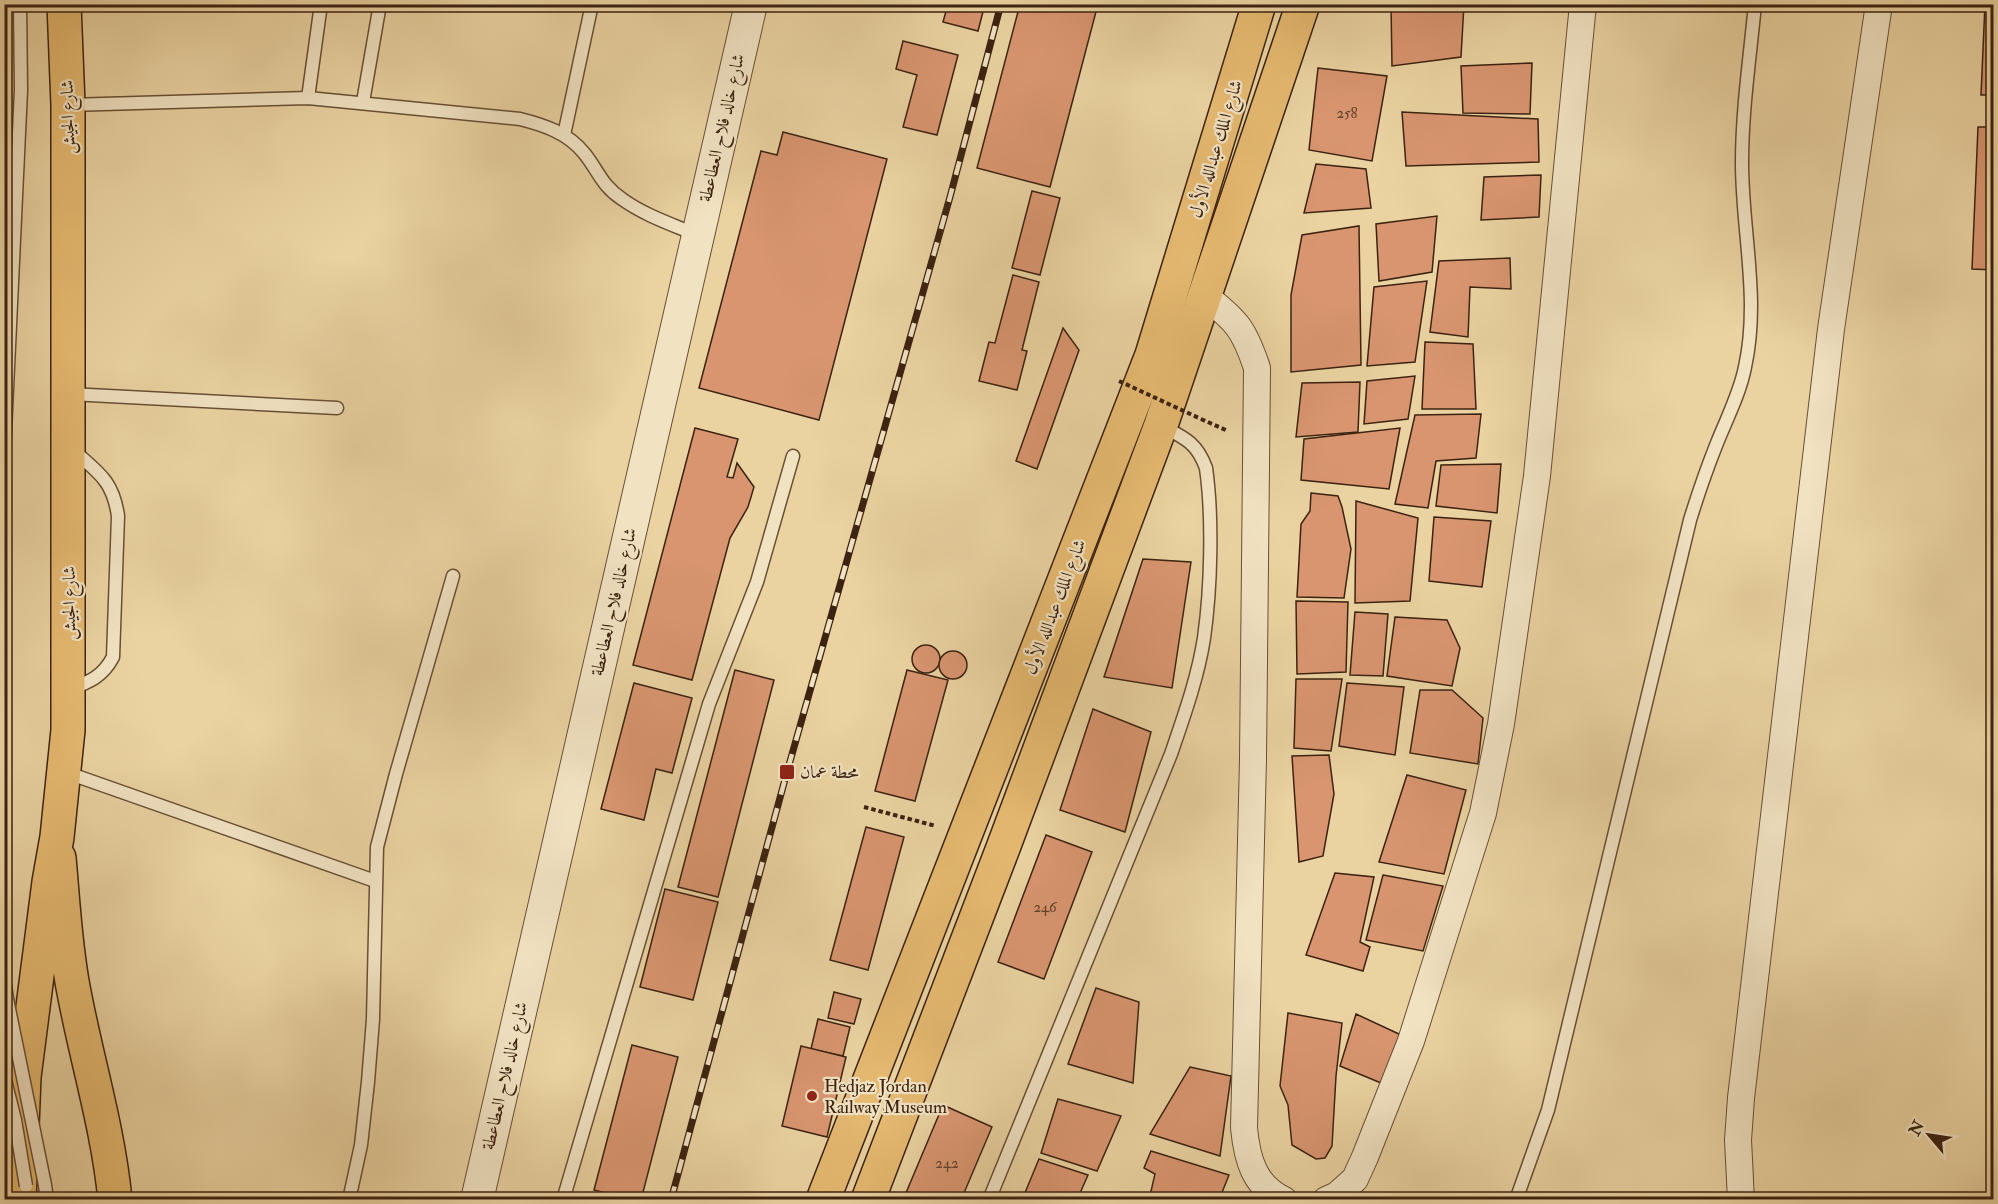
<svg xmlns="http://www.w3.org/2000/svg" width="1998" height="1204" viewBox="0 0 1998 1204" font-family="'IM FELL Double Pica',Amiri,serif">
<rect width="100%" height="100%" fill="#ead2a1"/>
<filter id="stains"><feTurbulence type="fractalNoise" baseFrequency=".00333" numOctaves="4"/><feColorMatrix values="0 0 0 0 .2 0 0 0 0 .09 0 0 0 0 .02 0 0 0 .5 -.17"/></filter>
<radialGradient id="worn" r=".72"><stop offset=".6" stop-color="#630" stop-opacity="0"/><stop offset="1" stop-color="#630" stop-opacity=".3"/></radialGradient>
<!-- building -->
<g fill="#d89570" stroke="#3c2311" stroke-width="1.5">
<path d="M948,4H985L978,31L943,22Z"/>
<path d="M1020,4H1098L1050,187L977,168Z"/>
<path d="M1391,4H1464L1461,57L1392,66Z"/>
<path d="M1985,4H1994V95H1981Z"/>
<path d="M903,41L958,55L937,135L903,127L917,75L896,69Z"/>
<path d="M1532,63L1530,114L1463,113L1461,66Z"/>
<path d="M1318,68L1387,76L1372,161L1309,150Z"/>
<path d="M1402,112L1538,119L1539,162L1406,166Z"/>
<path d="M1978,127H1994V270L1972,269Z"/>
<path d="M783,132L887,159L819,420L699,388L761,151L777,155Z"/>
<path d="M1316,164L1366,169L1371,208L1304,213Z"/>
<path d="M1541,175L1539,217L1481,220L1484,177Z"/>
<path d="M1032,191L1060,198L1040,275L1012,268Z"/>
<path d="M1437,216L1432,272L1379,281L1376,224Z"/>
<path d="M1359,226L1361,365L1291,372V295L1302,235Z"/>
<path d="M1510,258L1511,289L1470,287L1468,337L1430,332L1439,261Z"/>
<path d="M1013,275L1039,282L1022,350L1027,351L1017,390L979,381L989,342L995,343Z"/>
<path d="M1427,281L1415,362L1367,366L1374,287Z"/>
<path d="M1063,328L1079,350L1037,469L1016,461Z"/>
<path d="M1425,342L1473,344L1476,409H1422Z"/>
<path d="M1415,376L1408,419L1364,424L1367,381Z"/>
<path d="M1360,382L1358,432L1296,437L1302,383Z"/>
<path d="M1481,414L1476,458L1436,461L1428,508L1395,504L1415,415Z"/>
<path d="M695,428L738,439L727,477L733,478L737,463L754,487L748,507L730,538L692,680L633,665Z"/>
<path d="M1400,428L1389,489L1301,480L1304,439Z"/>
<path d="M1501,464L1497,513L1436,506L1441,465Z"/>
<path d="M1311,493L1338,496L1342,507L1351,549L1344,598L1297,597L1301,524L1310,511Z"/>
<path d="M1356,501L1418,518L1410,601L1355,603Z"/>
<path d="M1434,517L1491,521L1482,587L1429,581Z"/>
<path d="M1143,559L1191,562L1172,688L1104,677Z"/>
<path d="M1296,601L1348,602L1346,672L1297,674Z"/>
<path d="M1355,612L1388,614L1383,676L1350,675Z"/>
<path d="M1395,617L1447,620L1460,648L1452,686L1387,676Z"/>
<circle cx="926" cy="659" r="14"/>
<circle cx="953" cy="665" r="14"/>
<path d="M735,670L774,680L718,897L678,887Z"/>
<path d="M907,670L948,680L915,801L875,791Z"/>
<path d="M1296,679H1342L1331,751L1294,748Z"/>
<path d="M634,683L692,698L672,773L656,769L644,820L601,809Z"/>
<path d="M1347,683L1404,687L1395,755L1339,746Z"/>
<path d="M1420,690H1452L1483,718L1478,764L1410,753Z"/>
<path d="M1093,709L1151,732L1125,832L1060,810Z"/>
<path d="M1329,755L1334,794L1323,856L1299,862L1292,756Z"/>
<path d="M1407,775L1466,790L1444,874L1379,862Z"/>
<path d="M866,827L904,837L868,970L830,960Z"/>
<path d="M1046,835L1092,852L1044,979L998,962Z"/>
<path d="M1335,873L1374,877L1360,942L1370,947L1363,971L1306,955Z"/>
<path d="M1383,875L1443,886L1423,951L1366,940Z"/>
<path d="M665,889L718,902L693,1000L640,987Z"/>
<path d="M1096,988L1139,1002L1133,1083L1068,1064Z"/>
<path d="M834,992L861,999L854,1024L828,1018Z"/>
<path d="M1288,1013L1342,1023L1336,1076L1332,1146L1325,1158L1316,1159L1292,1145L1288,1105L1280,1086Z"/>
<path d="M1356,1014L1401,1035L1381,1083L1340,1066Z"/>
<path d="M818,1019L850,1027L843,1056L811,1049Z"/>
<path d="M632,1045L678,1057L641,1200H632L594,1190Z"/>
<path d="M801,1046L846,1057L827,1137L782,1126Z"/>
<path d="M1190,1067L1231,1076L1220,1156L1150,1134Z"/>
<path d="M1058,1099L1121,1116L1097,1171L1041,1153Z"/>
<path d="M943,1105L992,1127L961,1200H903Z"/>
<path d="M1151,1151L1229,1175L1219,1200H1149L1155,1174L1144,1168Z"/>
<path d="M1039,1159L1088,1175L1077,1200H1022Z"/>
</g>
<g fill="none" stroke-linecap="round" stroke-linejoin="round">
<defs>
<g id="service">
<path d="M308,98L321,4"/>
<path d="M363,102L380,4"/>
<path d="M69,105L308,98L520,119C544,125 568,133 584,153C598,170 601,185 622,199C644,215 671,224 697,235"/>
<path d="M564,135L592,4"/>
<path d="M70,394L337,408"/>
<path d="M4,453L21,90L20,4"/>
<path d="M70,689C90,682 103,676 113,657L118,516C113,481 99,473 74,451"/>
<path d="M65,772L375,881"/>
<path d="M4,980L7,999"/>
<path d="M45,1185L47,1200"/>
<path d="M349,1200L361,1145L368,1082L373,1019L377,847L396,774L453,576"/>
<path d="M563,1200L709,704L757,582L793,456"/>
<path d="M989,1200L1171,754C1184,716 1198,677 1204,638C1211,588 1213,518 1206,468C1197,443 1185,438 1162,426"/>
<path d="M1516,1200L1548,1110L1690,520C1698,494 1707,468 1717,443C1727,418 1740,393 1745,367C1760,299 1742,231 1742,163C1742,110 1750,57 1755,4"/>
</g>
<g id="minor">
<path d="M1205,296C1237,321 1244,329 1257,368L1253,759L1244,1128C1247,1159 1254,1186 1284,1200"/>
<path d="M1326,1200L1337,1195L1355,1179L1365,1157L1411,1041L1483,813L1501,724L1537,476L1583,4"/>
<path d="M1741,1200L1738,1140L1741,1098L1831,329L1879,4"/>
</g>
<path id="tertiary" d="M477,1200L751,4"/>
<g id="primary">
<path d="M59,858C63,901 65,945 73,987C86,1058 108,1127 115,1200"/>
<path d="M823,1200L1152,355L1259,4"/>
<path d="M868,1200L1003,848L1161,425L1303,4"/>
</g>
<path id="trunk" d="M19,1200L24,1077L49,882L57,837L68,730V105L64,4"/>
</defs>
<!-- service casing -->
<use href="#service" stroke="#684f35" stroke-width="15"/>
<!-- minor casing -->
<use href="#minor" stroke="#684f35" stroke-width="28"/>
<!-- tertiary casing -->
<use href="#tertiary" stroke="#684f35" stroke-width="34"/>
<!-- primary casing -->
<use href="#primary" stroke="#3c2311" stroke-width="36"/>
<!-- trunk casing -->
<use href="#trunk" stroke="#3c2311" stroke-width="36"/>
<!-- path -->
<g stroke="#3c2311" stroke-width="4" stroke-dasharray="4.5 3" stroke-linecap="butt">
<path d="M1201,419L1228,431"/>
<path d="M864,807L936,826"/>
</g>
<!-- service -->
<use href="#service" stroke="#f1e2c2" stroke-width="12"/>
<!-- minor -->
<use href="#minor" stroke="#f1e2c2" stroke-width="26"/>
<!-- tertiary -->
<use href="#tertiary" stroke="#f1e2c2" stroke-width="32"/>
<!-- primary -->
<use href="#primary" stroke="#e5b970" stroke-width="33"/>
<!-- trunk -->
<use href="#trunk" stroke="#e5b970" stroke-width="33"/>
<defs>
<path id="rail" d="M671,1200L787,772L950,197L1001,4"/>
</defs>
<!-- rail casing -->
<use href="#rail" stroke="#3c2311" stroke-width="7"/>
<!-- rail -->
<use href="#rail" stroke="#f1e2c2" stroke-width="4.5" stroke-dasharray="14" stroke-linecap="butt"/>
<defs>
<g id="service-bridge">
<path d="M7,999L45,1185"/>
<path d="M4,1076L15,1120L26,1186"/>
</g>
</defs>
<!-- service-bridge casing -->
<use href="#service-bridge" stroke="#684f35" stroke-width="15" stroke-linecap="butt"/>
<!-- path-bridge -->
<path stroke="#3c2311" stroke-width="4" stroke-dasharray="4.5 3" stroke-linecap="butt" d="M1119,381L1201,419"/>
<!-- service-bridge -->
<use href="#service-bridge" stroke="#f1e2c2" stroke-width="12"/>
</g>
<!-- markers -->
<g fill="#8f2418" stroke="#f1e2c2" stroke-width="2">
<rect x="779" y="764" width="16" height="16" rx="3"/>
<circle cx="812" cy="1096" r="6"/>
</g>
<g text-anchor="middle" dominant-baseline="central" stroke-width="4.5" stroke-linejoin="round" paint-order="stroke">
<!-- number labels -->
<g font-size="15" fill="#634029">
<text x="1347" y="113">258</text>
<text x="1045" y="907">246</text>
<text x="947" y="1163">242</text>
</g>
<!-- street labels -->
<g font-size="18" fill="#3c2311" stroke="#f1e2c2">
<text transform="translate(68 117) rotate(-91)">شارع الجيش</text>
<text transform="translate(722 128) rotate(-77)">شارع خالد فلاح العطاعطة</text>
<text transform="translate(1216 149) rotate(-73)">شارع الملك عبدالله الأول</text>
<text transform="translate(614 602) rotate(-77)">شارع خالد فلاح العطاعطة</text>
<text transform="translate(69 603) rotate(-90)">شارع الجيش</text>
<text transform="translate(1055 607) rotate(-69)">شارع الملك عبدالله الأول</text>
<text transform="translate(505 1076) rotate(-77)">شارع خالد فلاح العطاعطة</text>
</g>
<!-- poi labels -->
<g font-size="18" fill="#3c2311" stroke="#f1e2c2" text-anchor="start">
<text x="800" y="772">محطة عمان</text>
<text x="824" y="1086">Hedjaz Jordan<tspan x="824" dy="21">Railway Museum</tspan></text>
</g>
</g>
<!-- margin -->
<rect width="1998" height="1204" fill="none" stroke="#ead2a1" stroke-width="24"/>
<rect x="6" y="6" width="1986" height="1192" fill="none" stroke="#3c2311" stroke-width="3"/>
<rect x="12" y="12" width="1974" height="1180" fill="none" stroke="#3c2311" stroke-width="1.5"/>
<!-- north arrow -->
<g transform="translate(1929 1135) rotate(299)" stroke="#f1e2c2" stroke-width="4.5" paint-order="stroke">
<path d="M0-4.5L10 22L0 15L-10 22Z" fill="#3c2311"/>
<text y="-9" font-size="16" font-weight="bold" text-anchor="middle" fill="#3c2311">N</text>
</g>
<rect width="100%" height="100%" filter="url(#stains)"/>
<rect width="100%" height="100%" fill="url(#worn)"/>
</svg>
